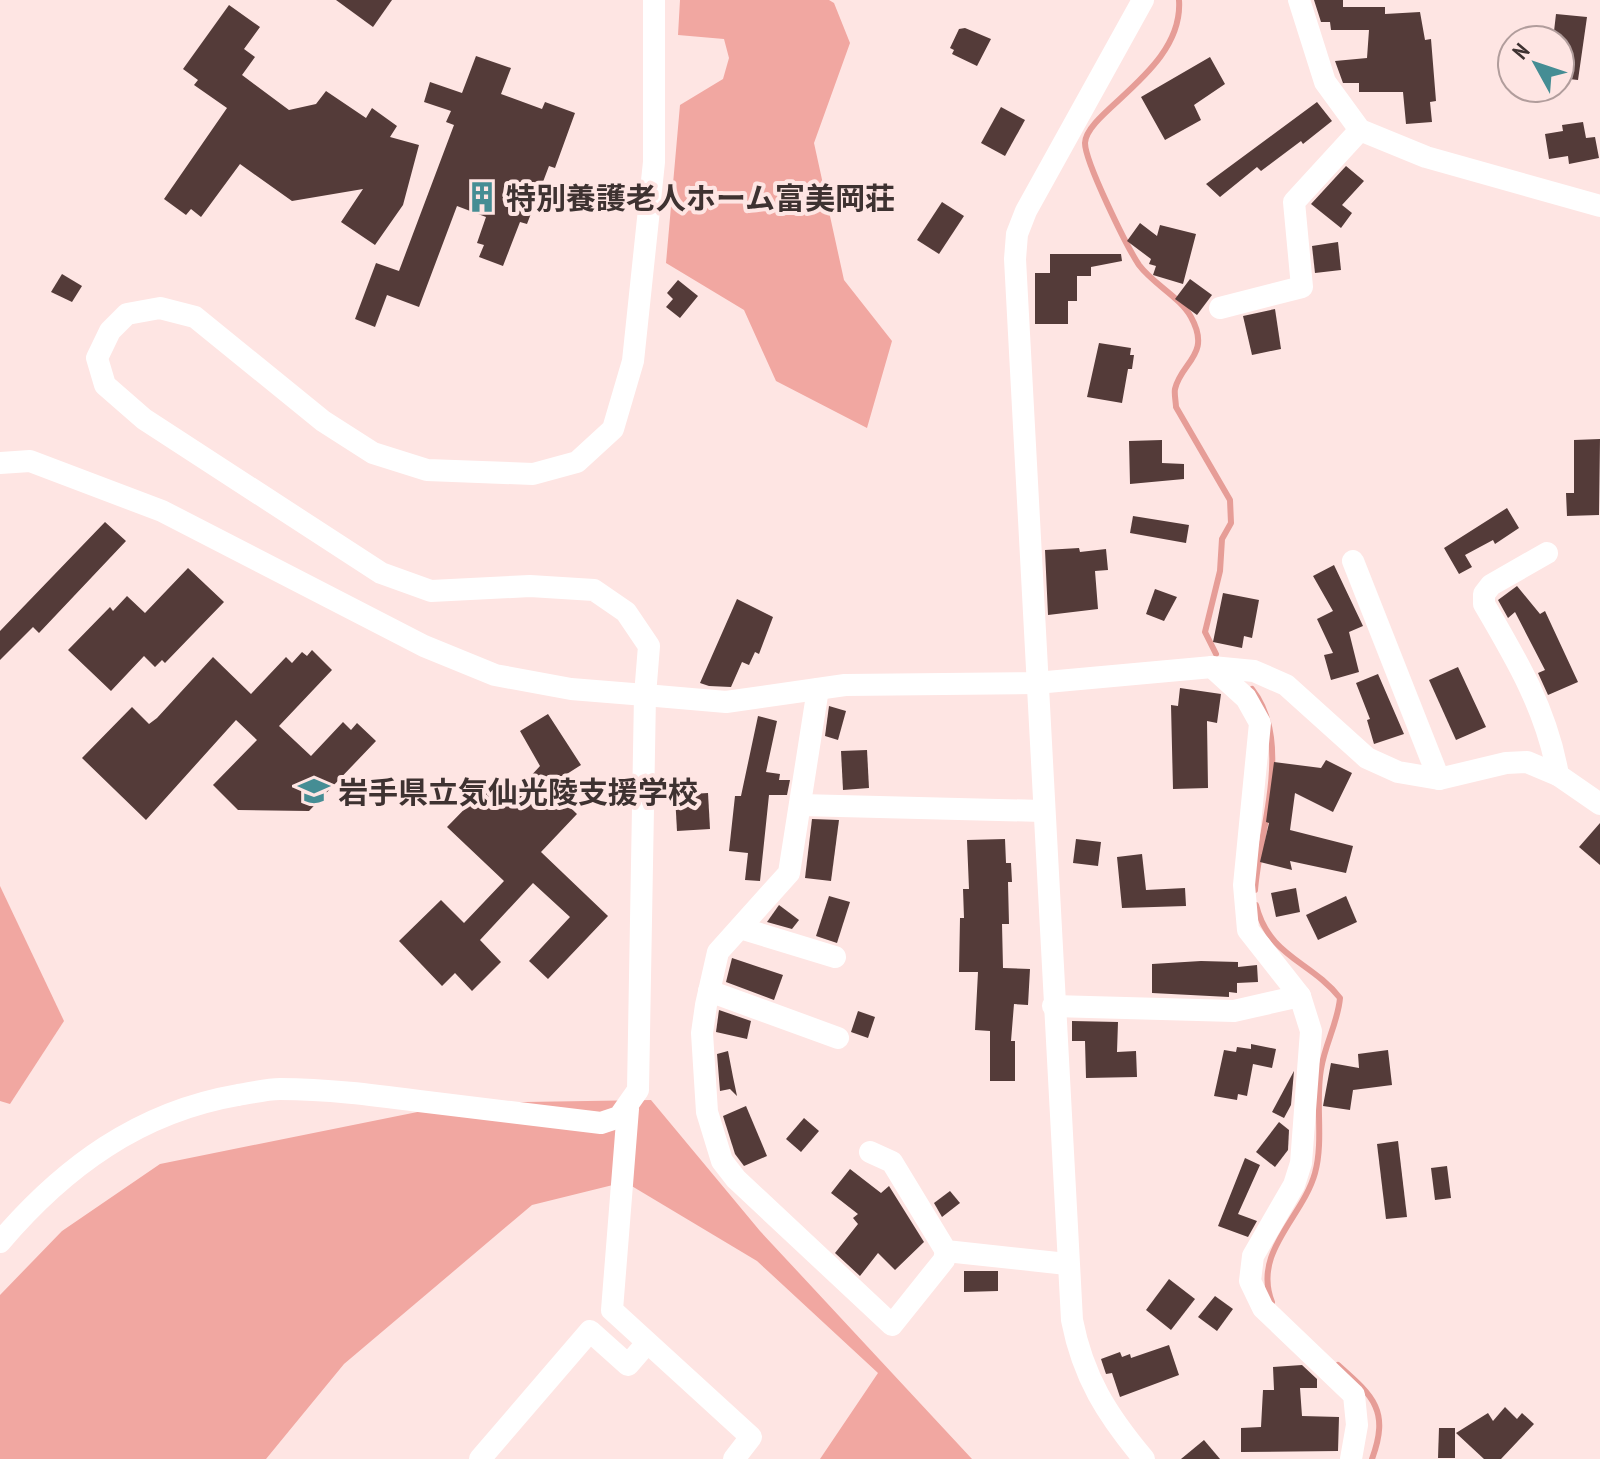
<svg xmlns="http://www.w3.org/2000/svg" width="1600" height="1459" viewBox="0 0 1600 1459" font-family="'PT Sans Narrow','Noto Sans JP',sans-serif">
<rect width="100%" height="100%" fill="#fee5e3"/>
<!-- forest -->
<g fill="#f1a7a1">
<path d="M680,0H829L834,3L850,43L814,143L844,280L892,341L867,428L776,381L744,310L666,263L680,105L723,79L729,58L724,39L678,35Z"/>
<path d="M0,886L64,1021L10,1104L0,1101Z"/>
<path d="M651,1100L760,1231L972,1459H820L878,1373L757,1261L625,1182L532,1205L344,1364L266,1459H0V1295L62,1231L160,1164L462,1103Z"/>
</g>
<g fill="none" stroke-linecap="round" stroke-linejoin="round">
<!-- stream -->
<g stroke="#e69d97" stroke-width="6">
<path d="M1179,0C1184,70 1086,111 1085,143C1085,162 1127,247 1139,265C1153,284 1180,297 1191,317C1212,355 1181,362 1175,389C1174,394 1176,402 1176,407L1230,500L1231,523L1222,539L1220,571L1205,632L1216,654"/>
<path d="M1252,689C1293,741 1260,828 1255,890"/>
<path d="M1256,905C1269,957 1311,961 1340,998C1338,1022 1325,1044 1321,1069C1315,1102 1324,1140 1315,1173C1303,1217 1252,1252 1272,1302"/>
<path d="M1338,1365C1373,1396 1390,1410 1372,1459"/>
</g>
</g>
<!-- building -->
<g fill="#543b39">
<path d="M336,0H392L373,27Z"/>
<path d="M1314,0H1343V7H1385V14L1420,12L1425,40L1431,39L1436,101L1430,102L1432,122L1406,124L1403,92H1359V83H1343L1335,61L1367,58L1369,30H1331L1330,22H1321Z"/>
<path d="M229,5L260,27L244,49L255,57L242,75L289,110L316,104L326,91L366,118L372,108L397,126L390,137L419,145L403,205L375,245L341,222L363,189L292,201L240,164L201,217L191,209L186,215L164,199L227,108L194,85L198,80L183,69Z"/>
<path d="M1556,14L1587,17L1578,80L1560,78V40H1553Z"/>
<path d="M965,28L991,39L977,66L952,54L954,50L950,48L959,29Z"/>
<path d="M476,56L511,68L501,94L542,109L545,102L575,113L555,168L549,166L527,224L520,222L503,266L479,257L484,245L477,243L486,217L457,206L419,307L387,295L375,327L355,319L376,263L399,271L454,125L446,122L451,111L424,102L430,82L462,93Z"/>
<path d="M1210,57L1225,84L1194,105L1201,120L1165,140L1141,97Z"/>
<path d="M1317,102L1332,121L1303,144L1301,141L1261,171L1257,167L1220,197L1206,184Z"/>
<path d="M1001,107L1025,120L1005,156L981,143Z"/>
<path d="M1583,122L1586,138L1595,137L1599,158L1569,164L1568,156L1549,159L1545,134L1563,131L1562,125Z"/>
<path d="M1346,166L1364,181L1342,205L1352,213L1341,228L1311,204Z"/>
<path d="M942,202L964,216L939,254L917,240Z"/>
<path d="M1140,223L1157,236L1160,225L1196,234L1183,284L1153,275L1156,266L1149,264L1151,259L1127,241Z"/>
<path d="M1338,242L1341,270L1315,273L1312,246Z"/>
<path d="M1050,254H1121L1122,261L1091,267V276H1077V301H1068V324H1035V273H1050Z"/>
<path d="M62,274L82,286L72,302L51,292Z"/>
<path d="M1190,279L1212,295L1197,315L1175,299Z"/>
<path d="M678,280L698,296L680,318L666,307L673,299L667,293Z"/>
<path d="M1275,309L1281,349L1252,355L1243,316Z"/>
<path d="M1099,343L1131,348L1130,355H1134L1132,369H1128L1122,403L1087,397Z"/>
<path d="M1600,439L1599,515L1567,516L1566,493H1574V440Z"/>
<path d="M1162,440V463L1184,464V479L1130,484L1129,441Z"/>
<path d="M1507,508L1519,528L1495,544L1493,540L1465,555L1472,567L1459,574L1444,548Z"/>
<path d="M1133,516L1189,525L1186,543L1130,533Z"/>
<path d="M105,522L126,541L39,633L33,627L0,660V631Z"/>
<path d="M1079,548L1080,552L1106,549L1108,570L1095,571L1098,609L1048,615L1045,550Z"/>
<path d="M1334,565L1363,626L1349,632L1359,672L1331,680L1324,655L1333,653L1317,619L1333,611L1313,576Z"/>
<path d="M188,568L224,602L165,663L162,660L155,667L144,656L111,691L68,650L110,607L113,611L127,596L145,613Z"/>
<path d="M1517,586L1540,614L1545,611L1578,682L1548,695L1538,673L1545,670L1515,612L1508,618L1498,600Z"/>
<path d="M1155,589L1177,597L1164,621L1146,614Z"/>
<path d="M1223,593L1259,600L1252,638L1244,636L1242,648L1213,642Z"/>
<path d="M737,599L773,617L759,654L755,652L749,665L742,662L731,687L709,686L700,683Z"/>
<path d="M312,650L332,670L279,726L311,756L343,722L351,730L357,723L376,741L309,811L238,810L213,785L257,740L236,720L146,820L82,758L132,707L149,724L157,718L213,657L251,694L286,657L292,663L302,652L307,656Z"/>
<path d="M1458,667L1486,727L1456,740L1429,680Z"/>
<path d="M1378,674L1404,734L1374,744L1367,720L1370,719L1356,683Z"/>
<path d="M1180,688L1221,694L1217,723L1207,721L1208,788L1173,789L1171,705L1178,706Z"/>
<path d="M829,706L846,711L838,740L825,736Z"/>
<path d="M548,714L581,765L548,786L577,814L541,852L608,916L548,979L529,961L570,917L533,883L480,940L501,962L472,991L455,973L442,986L399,941L441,900L464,923L504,881L447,827L486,787L504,805L540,766L520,731Z"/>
<path d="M758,716L777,721L766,772L780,774L779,780H790L787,795H769L760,881L745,880L748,853L729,851L735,796H741Z"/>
<path d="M867,750L869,788L843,790L841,751Z"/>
<path d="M1326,760L1352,773L1333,812L1295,793L1290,830L1353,846L1346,873L1290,861L1292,870L1260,862L1269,823L1266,822L1274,762L1321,768Z"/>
<path d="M708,793L710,829L677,831L675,795Z"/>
<path d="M812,819L839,820L831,881L805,878Z"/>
<path d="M1600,823V865L1579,847Z"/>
<path d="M1005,839L1006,863H1011L1012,882H1008L1009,924H1002L1003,968L1030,969L1028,1005L1014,1004L1011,1041H1015V1081H990V1031L975,1030L978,972H959L960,918H964L963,889H969L967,840Z"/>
<path d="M1076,839L1101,842L1098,866L1073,863Z"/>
<path d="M1142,854L1146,890L1185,888L1186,906L1122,908L1117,857Z"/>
<path d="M1296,888L1300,912L1276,917L1271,893Z"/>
<path d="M829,896L850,902L837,943L816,936Z"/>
<path d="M1346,896L1357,922L1318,940L1306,915Z"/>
<path d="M779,905L799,920L792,929L767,922Z"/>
<path d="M732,958L783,975L774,1000L726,982Z"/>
<path d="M1201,961L1238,962V967L1257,965L1258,982L1237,983V993L1229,992V997L1152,993V964Z"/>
<path d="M719,1010L751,1021L747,1039L716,1032Z"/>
<path d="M858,1011L875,1017L868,1038L851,1032Z"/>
<path d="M1072,1021L1118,1022L1117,1052L1136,1051L1137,1077L1086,1078L1085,1041H1072Z"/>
<path d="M1251,1044L1276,1049L1272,1068L1253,1064L1247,1096L1238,1094L1237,1100L1214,1096L1224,1050L1236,1052L1237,1047L1251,1049Z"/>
<path d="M1388,1050L1392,1085L1353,1090L1350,1110L1323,1106L1331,1063L1359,1068L1358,1054Z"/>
<path d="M728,1051L733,1077L737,1096L730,1089L720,1091L717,1054Z"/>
<path d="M1294,1071L1291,1105L1284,1118L1272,1112Z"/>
<path d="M746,1106L767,1156L744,1166L735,1154L723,1116Z"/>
<path d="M804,1118L819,1131L801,1152L786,1139Z"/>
<path d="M1279,1122L1289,1130L1288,1150L1275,1167L1256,1152Z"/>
<path d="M1398,1141L1407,1217L1386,1219L1377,1144Z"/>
<path d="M1245,1158L1260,1165L1238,1214L1257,1221L1248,1237L1218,1226Z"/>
<path d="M1447,1166L1451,1198L1435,1200L1431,1168Z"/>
<path d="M850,1169L881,1193L889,1186L924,1242L895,1270L878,1253L860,1276L835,1253L858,1224L853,1218L858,1214L831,1193Z"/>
<path d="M950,1191L960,1203L942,1217L934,1203Z"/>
<path d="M964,1271H998V1291L964,1292Z"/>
<path d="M1169,1279L1195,1299L1171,1330L1146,1310Z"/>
<path d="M1215,1296L1233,1309L1217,1331L1198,1317Z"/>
<path d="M1169,1345L1179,1375L1120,1397L1112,1373L1106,1374L1101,1359L1120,1352L1122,1357L1130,1354L1131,1358Z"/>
<path d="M1302,1365L1317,1379V1388H1300L1302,1416L1339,1417L1338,1451L1241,1452V1428L1261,1427L1263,1390H1274L1273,1367Z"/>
<path d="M1505,1407L1517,1419L1522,1413L1534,1424L1501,1459H1484L1456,1433L1488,1413L1493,1421Z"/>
<path d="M1439,1428H1455V1458H1438Z"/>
<path d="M1204,1440L1220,1459H1181Z"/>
</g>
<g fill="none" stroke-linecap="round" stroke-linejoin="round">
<!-- minor -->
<g stroke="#fff" stroke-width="22">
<path d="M654,0V162L633,361L613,429L577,462L533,474L427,470L373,453L323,421L195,317L160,308L127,314L110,331L97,358L105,385L144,419L381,573L431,591L530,586L594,590L626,612L649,646L645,695L726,702L845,685L1036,683L1212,667L1254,671L1286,685L1367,758L1398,772L1439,779L1506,763L1527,762L1558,775"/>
<path d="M1143,0L1026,211L1017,234L1015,259L1072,1320C1083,1377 1107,1415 1144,1459"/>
<path d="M1299,0L1325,82L1360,130L1426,157L1600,206"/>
<path d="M1220,308L1302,287L1294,202L1360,130"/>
<path d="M0,463L30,461L162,511L424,646L495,675L571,689L645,695L638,1090L619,1117L601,1123C540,1116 480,1108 419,1101C373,1095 327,1089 280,1089C266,1089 252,1093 238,1095C139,1112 64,1167 0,1242"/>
<path d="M1547,553L1491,585L1484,594V604C1517,660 1547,711 1558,775L1600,804"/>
<path d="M1353,561L1439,779"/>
<path d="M1212,667L1246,698L1260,723L1244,885L1248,930L1300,996L1311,1031L1301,1163L1294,1185L1253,1256L1250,1281L1263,1308L1354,1395L1357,1425L1351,1459"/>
<path d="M818,689L789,873L718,952L706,1005L702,1033L707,1112L722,1161L736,1179L892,1325L944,1260L946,1251"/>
<path d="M800,805L1043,811"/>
<path d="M740,928L835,957"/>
<path d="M709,991L838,1038"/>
<path d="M1053,1006L1234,1011L1300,996"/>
<path d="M628,1109L612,1310L751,1437L734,1459"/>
<path d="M870,1152L892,1162L946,1251L1067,1264"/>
<path d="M480,1459L590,1331L628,1365L647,1343"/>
</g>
</g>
<!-- icons -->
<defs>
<symbol id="building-bare" viewBox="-9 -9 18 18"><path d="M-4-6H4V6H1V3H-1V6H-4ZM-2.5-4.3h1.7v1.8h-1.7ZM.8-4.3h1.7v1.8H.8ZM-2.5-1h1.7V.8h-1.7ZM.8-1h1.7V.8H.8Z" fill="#458d94" stroke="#fee5e3" stroke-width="2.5" paint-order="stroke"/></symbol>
<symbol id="school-bare" viewBox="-9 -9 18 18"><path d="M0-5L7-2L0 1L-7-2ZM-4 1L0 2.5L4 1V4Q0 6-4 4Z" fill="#458d94" stroke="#fee5e3" stroke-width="2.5" paint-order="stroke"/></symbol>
</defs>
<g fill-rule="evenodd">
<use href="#building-bare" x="460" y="175" width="44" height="44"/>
<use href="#school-bare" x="292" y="769" width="44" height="44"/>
</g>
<g text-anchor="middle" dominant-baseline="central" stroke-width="8" stroke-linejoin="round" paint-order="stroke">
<!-- poi labels -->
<g font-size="30" font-weight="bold" fill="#3e3231" stroke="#fee5e3" text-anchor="start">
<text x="506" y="197">特別養護老人ホーム富美岡荘</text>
<text x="338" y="791">岩手県立気仙光陵支援学校</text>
</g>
</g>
<!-- north arrow -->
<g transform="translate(1536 64) rotate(310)"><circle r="38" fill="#fee5e3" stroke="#b19d9c" stroke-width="2"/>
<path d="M0-6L14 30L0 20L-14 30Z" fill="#458d94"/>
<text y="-12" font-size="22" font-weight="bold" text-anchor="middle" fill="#3e3231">N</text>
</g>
</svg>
